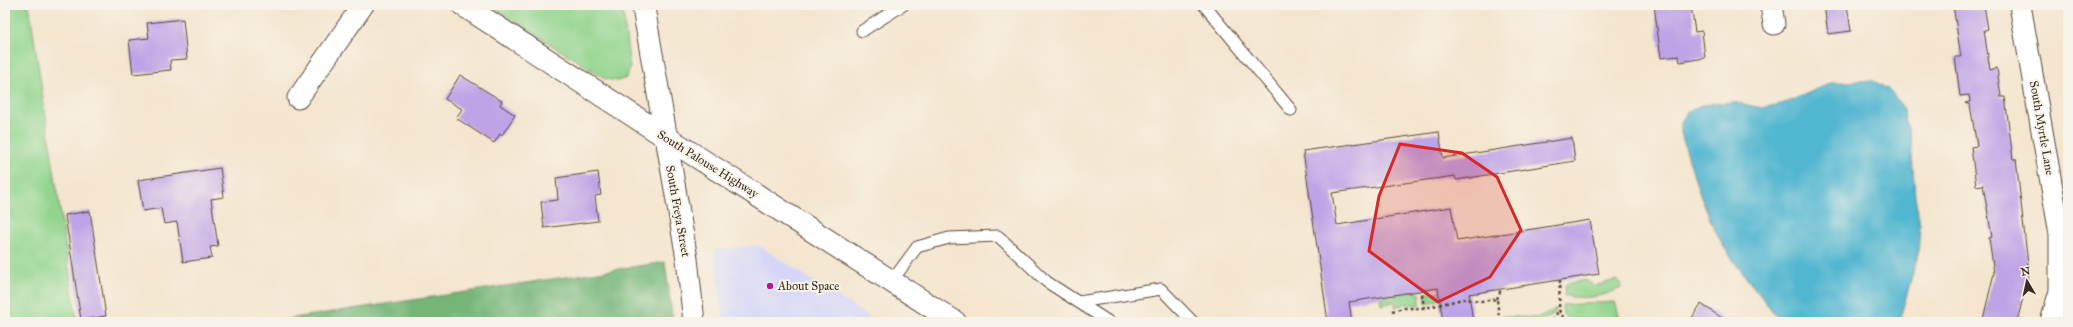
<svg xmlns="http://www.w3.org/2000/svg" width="2073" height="327" viewBox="0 0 2073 327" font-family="'IM FELL Great Primer',serif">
<rect width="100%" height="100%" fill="#f7f3e8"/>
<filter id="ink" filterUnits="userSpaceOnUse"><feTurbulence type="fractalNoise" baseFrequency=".025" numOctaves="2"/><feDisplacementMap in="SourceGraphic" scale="8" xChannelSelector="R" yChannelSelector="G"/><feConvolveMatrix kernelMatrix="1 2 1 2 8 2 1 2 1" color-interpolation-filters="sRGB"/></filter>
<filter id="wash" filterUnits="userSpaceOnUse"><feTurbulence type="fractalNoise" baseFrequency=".012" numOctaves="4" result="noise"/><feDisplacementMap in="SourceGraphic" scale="16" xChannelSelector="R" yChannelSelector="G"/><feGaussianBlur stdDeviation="0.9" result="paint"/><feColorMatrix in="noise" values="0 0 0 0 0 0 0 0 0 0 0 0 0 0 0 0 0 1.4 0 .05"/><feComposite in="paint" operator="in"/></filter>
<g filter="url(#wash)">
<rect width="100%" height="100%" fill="#f4e5ce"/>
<!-- built -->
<path fill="#d6d7f8" d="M758,245L877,322H724L714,250Z"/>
<!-- green -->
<g fill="#91d48d" stroke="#667f56">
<path d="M5,5H29L77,322H5Z"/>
<path d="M488,5H622L630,69L626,78L617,81L606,79Z"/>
<path d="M1586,280L1594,286L1616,280L1620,282L1621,288C1603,296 1583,301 1564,295L1566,284Z"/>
<path d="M1417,291V294H1420V305L1406,304L1395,307L1396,303L1394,302L1381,305L1380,297Z"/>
<path d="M1441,291V299L1426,304L1425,293Z"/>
<path d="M1615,302L1621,322H1569L1563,313L1562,305Z"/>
<path d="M1558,308C1548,327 1522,321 1504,320L1502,316L1536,318Z"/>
</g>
<!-- forest -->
<path fill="#74b678" stroke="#58704b" d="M665,262L673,322H266Z"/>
<!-- water -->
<path fill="#51b6d0" stroke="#467077" d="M1872,80L1889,90L1902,106L1911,140L1915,197L1920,225L1918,255L1899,322H1781L1738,267L1724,247L1711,222L1700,195L1681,133V122L1687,113L1701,105L1733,102L1762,108L1788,102L1831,83Z"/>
<g id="blocks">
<!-- building -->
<g fill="#bea3e6">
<path d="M1654,5H1691L1695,32L1702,31L1705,58L1680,62L1679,56L1661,58Z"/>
<path d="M1824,5H1847L1851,31L1828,34Z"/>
<path d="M1953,5H1984L1988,29L1984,30L1990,70L1997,68L2001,97H2005L2013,159H2016L2029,273L2017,322H1997L1983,319L1994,273L1989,238L1992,237L1983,185L1976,186L1971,147L1977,146L1970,105L1965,103L1970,102L1969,95L1960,96L1955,57H1961Z"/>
<path d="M183,19L187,59L170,60L171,70L133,74L129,40L149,38L147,23Z"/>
<path d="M460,75L502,101L500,105L515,115L502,135L500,134L494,143L456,118L462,109L445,99Z"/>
<path d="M1439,132L1443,158L1572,138L1575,161L1456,180L1455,176L1332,193L1337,225L1451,207L1457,241L1590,220L1599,274L1469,294L1473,322H1443L1438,288L1349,302L1352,322H1328L1303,151Z"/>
<path d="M220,168L224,197L211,199L218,246L210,247L212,258L183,262L177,222L164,224L161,208L143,211L138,180Z"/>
<path d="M598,172L601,195L595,196L598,221L544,228L541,202L558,200L556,178Z"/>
<path d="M90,211L106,316L81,320L65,215Z"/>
<path d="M1701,304L1728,322H1689Z"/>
</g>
</g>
</g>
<g filter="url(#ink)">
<use href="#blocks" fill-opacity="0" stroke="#574638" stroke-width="1"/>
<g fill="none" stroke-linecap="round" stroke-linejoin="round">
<defs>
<g id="service">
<path d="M1204,5L1291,110"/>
<path d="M862,31L903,5"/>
<path d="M892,281L917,247L949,238L998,236L1047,282L1109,322"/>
<path d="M1079,302L1161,289L1193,322"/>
</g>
<g id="minor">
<path d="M1771,5L1774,24"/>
<path d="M2020,5L2060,234V291L2051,322"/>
<path d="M298,98L363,5"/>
<path d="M666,137L687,259L694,322"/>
</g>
<path id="tertiary" d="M463,5L666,137"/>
<path id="secondary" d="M643,5L666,137L955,322"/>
</defs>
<!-- service casing -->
<use href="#service" stroke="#574638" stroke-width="13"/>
<!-- minor casing -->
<use href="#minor" stroke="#574638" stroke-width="23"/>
<!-- tertiary casing -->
<use href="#tertiary" stroke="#574638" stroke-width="24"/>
<!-- secondary casing -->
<use href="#secondary" stroke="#574638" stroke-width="24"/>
<!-- path -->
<g stroke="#574638" stroke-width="2.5" stroke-dasharray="3 3" stroke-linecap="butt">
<path d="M1560,280L1559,310L1566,322"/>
<path d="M1422,294L1424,307"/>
<path d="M1497,299L1501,289"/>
<path d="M1392,311L1403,308H1425L1463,299L1481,301L1497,299L1499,317L1501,322"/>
<path d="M1553,320L1559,310"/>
<path d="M1503,322H1506"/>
<path d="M1549,322L1553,320L1564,321"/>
</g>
<!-- service -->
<use href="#service" stroke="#fff" stroke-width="11"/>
<!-- minor -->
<use href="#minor" stroke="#fff" stroke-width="21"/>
<!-- tertiary -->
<use href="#tertiary" stroke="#fff" stroke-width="22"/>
<!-- secondary -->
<use href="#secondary" stroke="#fff" stroke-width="22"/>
</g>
</g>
<!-- marked area -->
<path fill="#d62828" fill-opacity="0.2" stroke="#d62828" stroke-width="3" stroke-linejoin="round" d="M1400,144L1462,153L1497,177L1521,230L1490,277L1438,302L1369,251L1379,196Z"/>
<!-- markers -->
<circle fill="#b5179e" stroke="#f7f3e8" stroke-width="1.5" cx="770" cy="286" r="4"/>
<g text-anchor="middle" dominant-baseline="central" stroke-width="4" stroke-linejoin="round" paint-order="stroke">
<!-- street labels -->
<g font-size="12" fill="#3b2a1e" stroke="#f7f3e8">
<text transform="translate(2042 128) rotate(80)">South Myrtle Lane</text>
<text transform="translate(708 164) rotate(32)">South Palouse Highway</text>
<text transform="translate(678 211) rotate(80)">South Freya Street</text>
</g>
<!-- poi labels -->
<g font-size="12" fill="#3b2a1e" stroke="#f7f3e8" text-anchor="start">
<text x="778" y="286">About Space</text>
</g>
</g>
<!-- margin -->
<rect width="2073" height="327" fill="none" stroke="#f7f3e8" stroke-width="20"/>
<!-- north arrow -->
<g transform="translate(2027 281) rotate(351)" stroke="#f7f3e8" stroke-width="3" paint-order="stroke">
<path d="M0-3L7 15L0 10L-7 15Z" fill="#3b2a1e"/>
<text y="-6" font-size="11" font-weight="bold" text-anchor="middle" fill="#3b2a1e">N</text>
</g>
</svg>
